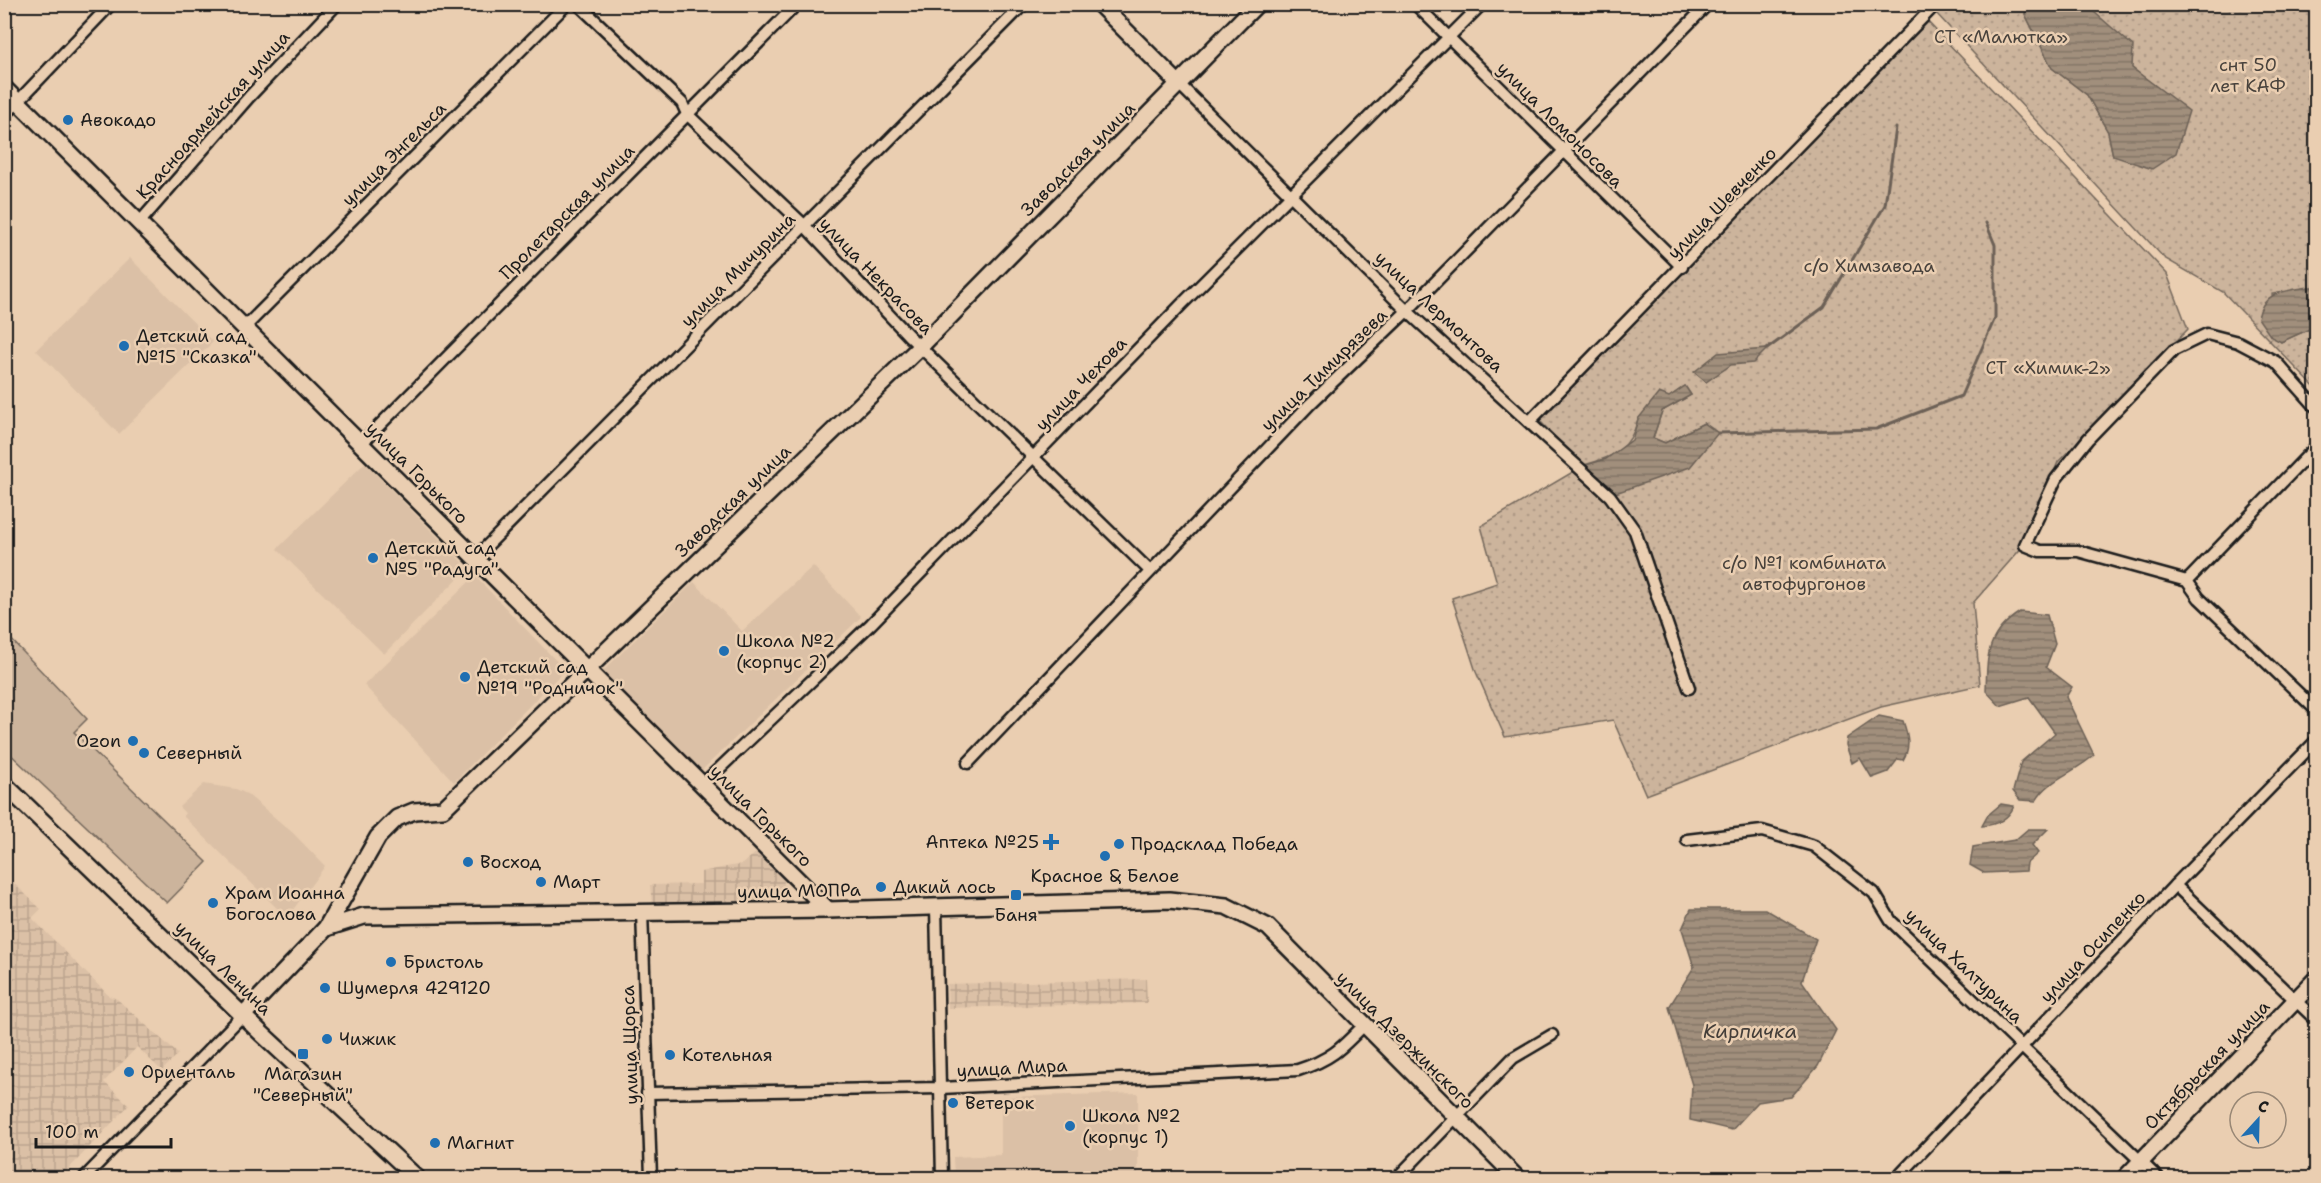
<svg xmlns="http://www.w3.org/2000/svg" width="2321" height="1183" viewBox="0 0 2321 1183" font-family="'Shantell Sans',sans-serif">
<defs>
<pattern id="industrial-grid" width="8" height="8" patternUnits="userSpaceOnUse" patternTransform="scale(1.5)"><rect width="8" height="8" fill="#dbc0a6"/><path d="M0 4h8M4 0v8" fill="none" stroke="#bba48e"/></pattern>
<pattern id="grass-dots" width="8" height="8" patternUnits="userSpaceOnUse" patternTransform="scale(1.5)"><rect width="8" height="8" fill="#ccb49c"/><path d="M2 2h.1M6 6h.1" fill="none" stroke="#af9a86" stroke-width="1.8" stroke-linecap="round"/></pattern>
<pattern id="water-rules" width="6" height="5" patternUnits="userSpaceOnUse" patternTransform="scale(1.5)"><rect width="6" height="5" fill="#a18f7c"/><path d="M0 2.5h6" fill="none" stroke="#827465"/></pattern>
</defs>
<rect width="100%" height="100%" fill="#eaceb1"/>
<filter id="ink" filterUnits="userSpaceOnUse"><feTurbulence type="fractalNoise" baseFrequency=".0167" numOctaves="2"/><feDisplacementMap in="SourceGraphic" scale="12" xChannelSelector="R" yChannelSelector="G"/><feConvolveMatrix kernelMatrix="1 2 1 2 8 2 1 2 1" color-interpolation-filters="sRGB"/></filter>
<g filter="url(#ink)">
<!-- built -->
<g fill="#dbc0a6">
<path d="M130,258L213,342L119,434L36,350Z"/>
<path d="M365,463L468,568L384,654L277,549Z"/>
<path d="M813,566L861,617L700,772L602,672L694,582L742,631Z"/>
<path d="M475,576L565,670L454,782L364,685Z"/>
<path d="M204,784L236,789L247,794L293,833L325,866L287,918L183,816L185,813L179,807Z"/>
<path d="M1138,1093V1178H954L953,1157L1001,1155V1097Z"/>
</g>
<!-- industrial -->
<g fill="url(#industrial-grid)">
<path d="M761,849L783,872L786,905H652L650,885L701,884V872L742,864Z"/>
<path d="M4,874L41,909L32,918L109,996L117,999L178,1054L162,1071L137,1047L104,1082L129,1105L60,1178H5Z"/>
<path d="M1146,979L1147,1003L948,1008L947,984Z"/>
</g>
<!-- grass -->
<g fill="url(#grass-dots)" stroke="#74685c" stroke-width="1.5" fill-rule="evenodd">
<path d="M1943,5H2028L2025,14L2052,68L2087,95L2108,132L2113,156L2188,111L2132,68L2086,5H2316V287L2272,294L2281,342L2316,326V389L2223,292L2164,258L1936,13Z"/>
<path d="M1927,21L2167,274L2188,329L2058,462L2024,545L1973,603L1980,685L1881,707L1646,795L1613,720L1505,737L1476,672L1452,598L1497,583L1481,526L1583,466L1539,420ZM1685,386L1691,395L1662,411L1653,438L1665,443L1704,423L1613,494L1584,465C1614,457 1630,450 1638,419Z"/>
</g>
<!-- park -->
<path fill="#ccb49c" stroke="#74685c" stroke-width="1.5" d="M5,633L87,719L74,732L207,862L167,903L5,749Z"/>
<!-- water -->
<g fill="url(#water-rules)" stroke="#6c6156" stroke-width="1.5">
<path d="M2028,4L2086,5L2133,46L2132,68L2189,111L2176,153L2152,169L2113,156L2108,132L2087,95L2052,68L2025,14Z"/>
<path d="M2309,287H2316V326L2281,342L2271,337L2258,318C2263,291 2285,291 2309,287Z"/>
<path d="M1767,349L1753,363L1731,365L1706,382L1694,372L1718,353Z"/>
<path d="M1685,386L1691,395L1662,411L1653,438L1665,443L1704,423L1718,433L1690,467L1613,494L1583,466L1606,459L1632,440L1638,419L1659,393L1669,397Z"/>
<path d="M2020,612L2047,615L2055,644L2046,667L2072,687L2066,697L2094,755C2075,773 2049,778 2036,801L2020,800L2013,791L2021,762L2055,733L2029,697L2000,706L1986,691C1987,654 1987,633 2020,612Z"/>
<path d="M1879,716L1903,721C1908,735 1911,747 1903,760L1898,759L1888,772L1872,778L1860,758L1852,763L1846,745L1847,738Z"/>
<path d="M2001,804L2014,806C2008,820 1997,825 1982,826L1988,815Z"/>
<path d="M2028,829H2048L2032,845L2038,853L2027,863L2026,871L1984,873L1970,865L1973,847L2015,840Z"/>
<path d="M1691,909H1765L1816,939L1802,981L1836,1030L1818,1066L1791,1097L1758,1102L1732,1130L1690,1120L1692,1085L1669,1007L1694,967L1682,929Z"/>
</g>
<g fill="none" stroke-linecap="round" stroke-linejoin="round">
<!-- stream -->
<g stroke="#6c6156" stroke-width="3">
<path d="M1767,349L1824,307L1885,205L1896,128"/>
<path d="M1718,433L1876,429L1961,396L1995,318V245L1986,223"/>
</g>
<defs>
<g id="street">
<path d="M578,4L682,103L687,114L805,226L910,337L1150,571"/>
<path d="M1415,4L1682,267"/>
<path d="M1179,84L1407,311L1610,496L1635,531L1689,688"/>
<path d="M4,116L111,4"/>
<path d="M139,223L249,97L337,4"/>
<path d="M244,328L567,4"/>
<path d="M2316,407L2276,362L2238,342L2207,334L2174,350L2088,439L2056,479L2025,545L2040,551H2078L2187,581L2199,598L2316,710"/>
<path d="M1529,422L1936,4"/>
<path d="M361,444L797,4"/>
<path d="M475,558L1024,4"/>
<path d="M2187,581L2316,447"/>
<path d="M968,763L1310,404L1407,311L1708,4"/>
<path d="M702,785L871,624L1182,304L1482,4"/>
<path d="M1687,840L1762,831L1814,846L1874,893L1891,921L2158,1178"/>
<path d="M2175,885L2316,1020"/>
<path d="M936,907L942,1178"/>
<path d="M642,911L651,1178"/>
<path d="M647,1093L941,1088L1298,1070C1330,1060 1341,1049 1363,1026"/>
<path d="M84,1178L243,1015"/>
<path d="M1397,1178L1513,1058L1552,1035"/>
<path d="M1897,1178L2175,885L2316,741"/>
</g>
<g id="secondary">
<path d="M1099,4L1179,84"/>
<path d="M4,88L828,910"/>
<path d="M4,784L260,1032L417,1178"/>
<path d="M326,928L364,916L828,910L1169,900L1226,906L1268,927L1517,1178"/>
<path d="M243,1015L326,928L378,837L397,818L414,811L443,809L920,347L1257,4"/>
<path d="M2125,1178L2316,979"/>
</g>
</defs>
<!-- street casing -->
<use href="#street" stroke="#1c1c1c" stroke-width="15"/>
<!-- secondary casing -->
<use href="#secondary" stroke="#1c1c1c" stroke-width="20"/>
<!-- street -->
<use href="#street" stroke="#eaceb1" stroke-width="10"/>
<!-- secondary -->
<use href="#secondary" stroke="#eaceb1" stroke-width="15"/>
</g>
</g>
<!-- markers -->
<g fill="#1f6fb2" stroke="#eaceb1" stroke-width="2">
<circle cx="68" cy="120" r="6"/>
<circle cx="124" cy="346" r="6"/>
<circle cx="373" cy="558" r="6"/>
<circle cx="724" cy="651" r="6"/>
<circle cx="465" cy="677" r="6"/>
<circle cx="133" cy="741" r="6"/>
<circle cx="144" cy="753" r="6"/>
<path d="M1048 833h6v6h6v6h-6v6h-6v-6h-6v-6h6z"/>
<circle cx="1119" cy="844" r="6"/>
<circle cx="1105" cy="856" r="6"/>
<circle cx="468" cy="862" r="6"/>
<circle cx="541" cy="882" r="6"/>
<circle cx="881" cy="887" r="6"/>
<rect x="1010" y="889" width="12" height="12" rx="3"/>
<circle cx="213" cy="903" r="6"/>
<circle cx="391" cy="962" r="6"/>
<circle cx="325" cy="988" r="6"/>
<circle cx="327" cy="1039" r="6"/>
<rect x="297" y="1048" width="12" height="12" rx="3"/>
<circle cx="670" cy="1055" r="6"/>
<circle cx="129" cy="1072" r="6"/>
<circle cx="953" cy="1103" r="6"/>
<circle cx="1070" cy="1126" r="6"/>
<circle cx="435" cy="1143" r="6"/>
</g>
<g text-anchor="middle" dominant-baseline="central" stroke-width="5" stroke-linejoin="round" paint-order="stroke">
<!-- park labels -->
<g font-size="18" fill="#48423c" stroke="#eaceb1">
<text x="2001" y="37">СТ «Малютка»</text>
<text x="2248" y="65">снт 50<tspan x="2248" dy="21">лет КАФ</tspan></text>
<text x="1869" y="266">с/о Химзавода</text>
<text x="2048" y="368">СТ «Химик-2»</text>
<text x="1804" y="563">с/о №1 комбината<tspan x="1804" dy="21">автофургонов</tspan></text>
</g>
<!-- street labels -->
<g font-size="18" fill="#1c1c1c" stroke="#eaceb1">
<text transform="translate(213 115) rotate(-48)">Красноармейская улица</text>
<text transform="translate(1560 125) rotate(45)">улица Ломоносова</text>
<text transform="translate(394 154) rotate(-45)">улица Энгельса</text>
<text transform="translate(1078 159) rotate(-45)">Заводская улица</text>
<text transform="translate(1722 203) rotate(-46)">улица Шевченко</text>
<text transform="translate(567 212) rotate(-45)">Пролетарская улица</text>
<text transform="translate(738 270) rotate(-45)">улица Мичурина</text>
<text transform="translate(876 276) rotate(46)">улица Некрасова</text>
<text transform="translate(1439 312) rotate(43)">улица Лермонтова</text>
<text transform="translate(1324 370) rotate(-44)">улица Тимирязева</text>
<text transform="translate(1081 384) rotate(-46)">улица Чехова</text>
<text transform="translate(417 473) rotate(45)">улица Горького</text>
<text transform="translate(733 501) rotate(-44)">Заводская улица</text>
<text transform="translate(761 816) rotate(45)">улица Горького</text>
<text transform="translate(799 891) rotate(-1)">улица МОПРа</text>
<text transform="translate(2093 947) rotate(-47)">улица Осипенко</text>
<text transform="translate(1964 966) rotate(44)">улица Халтурина</text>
<text transform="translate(223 968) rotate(44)">улица Ленина</text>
<text transform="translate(1405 1040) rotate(45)">улица Дзержинского</text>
<text transform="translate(630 1045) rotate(-92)">улица Щорса</text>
<text transform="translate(2207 1065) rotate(-46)">Октябрьская улица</text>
<text transform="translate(1012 1068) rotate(-3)">улица Мира</text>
</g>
<!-- poi labels -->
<g font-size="18" fill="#1c1c1c" stroke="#eaceb1" text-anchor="start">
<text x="80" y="120">Авокадо</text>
<text x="136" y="336">Детский сад<tspan x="136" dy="21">№15 "Сказка"</tspan></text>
<text x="385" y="548">Детский сад<tspan x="385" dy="21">№5 "Радуга"</tspan></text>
<text x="736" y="641">Школа №2<tspan x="736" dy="21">(корпус 2)</tspan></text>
<text x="477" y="667">Детский сад<tspan x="477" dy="21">№19 "Родничок"</tspan></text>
<text x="121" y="741" text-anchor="end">Ozon</text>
<text x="156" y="753">Северный</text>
<text x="1039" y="842" text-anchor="end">Аптека №25</text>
<text x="1131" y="844">Продсклад Победа</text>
<text x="480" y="862">Восход</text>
<text x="1105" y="876" text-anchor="middle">Красное &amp; Белое</text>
<text x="553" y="882">Март</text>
<text x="893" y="887">Дикий лось</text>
<text x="225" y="893">Храм Иоанна<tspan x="225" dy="21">Богослова</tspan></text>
<text x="1016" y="915" text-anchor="middle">Баня</text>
<text x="403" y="962">Бристоль</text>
<text x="337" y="988">Шумерля 429120</text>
<text x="339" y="1039">Чижик</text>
<text x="682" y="1055">Котельная</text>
<text x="141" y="1072">Ориенталь</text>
<text x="303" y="1074" text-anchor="middle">Магазин<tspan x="303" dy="21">"Северный"</tspan></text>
<text x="965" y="1103">Ветерок</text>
<text x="1082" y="1116">Школа №2<tspan x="1082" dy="21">(корпус 1)</tspan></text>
<text x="447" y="1143">Магнит</text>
</g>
<!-- water labels -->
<g font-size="20" font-style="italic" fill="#443e39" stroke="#eaceb1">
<text x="1750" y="1031">Кирпичка</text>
</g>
</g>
<!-- margin -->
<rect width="2321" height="1183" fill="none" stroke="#eaceb1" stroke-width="24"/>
<rect x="12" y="12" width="2297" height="1159" fill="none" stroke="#1c1c1c" stroke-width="2" filter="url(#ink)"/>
<!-- north arrow -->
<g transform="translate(2258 1120) rotate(22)"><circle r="28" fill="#eaceb1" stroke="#988775" stroke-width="1.5"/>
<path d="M0-4.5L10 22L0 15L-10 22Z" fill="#1f6fb2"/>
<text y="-9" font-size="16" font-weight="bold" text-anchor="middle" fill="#1c1c1c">С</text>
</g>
<!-- scale -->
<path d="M36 1138v9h135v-9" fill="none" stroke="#1c1c1c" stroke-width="3"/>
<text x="45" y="1138" font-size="18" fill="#1c1c1c" stroke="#eaceb1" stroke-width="4.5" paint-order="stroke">100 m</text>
</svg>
